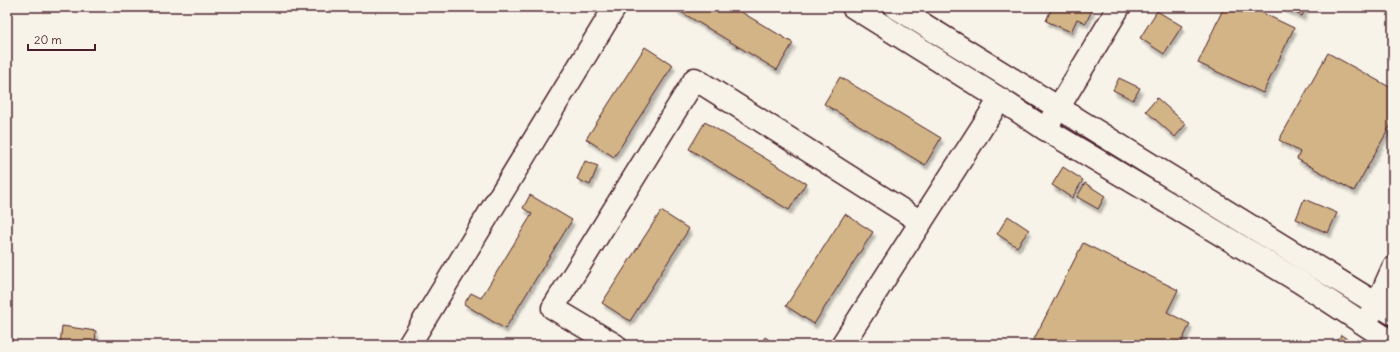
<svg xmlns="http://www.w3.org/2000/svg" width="1400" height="352" viewBox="0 0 1400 352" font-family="Delius,sans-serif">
<defs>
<filter id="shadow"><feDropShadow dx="2.5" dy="4.5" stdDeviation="1" flood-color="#0004"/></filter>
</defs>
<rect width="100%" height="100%" fill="#f7f3e8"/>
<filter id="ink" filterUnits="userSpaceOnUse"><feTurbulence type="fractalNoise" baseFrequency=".025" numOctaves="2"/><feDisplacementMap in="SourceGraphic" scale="8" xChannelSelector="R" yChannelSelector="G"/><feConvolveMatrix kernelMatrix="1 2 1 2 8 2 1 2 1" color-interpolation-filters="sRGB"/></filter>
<g filter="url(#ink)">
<!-- building -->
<g fill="#d2b486" stroke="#4a1f2b" filter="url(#shadow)">
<path d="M677,7H733L793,43L777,70L676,9Z"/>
<path d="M1052,7H1085L1092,10L1086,23L1077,19L1071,32L1046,21Z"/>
<path d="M1224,7H1250L1294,28L1263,93L1198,63Z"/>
<path d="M1282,7H1306L1302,16Z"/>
<path d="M1157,11L1182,26L1164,54L1140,38Z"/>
<path d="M645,47L673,65L614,157L586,139Z"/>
<path d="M1328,53L1393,89V121L1354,191L1297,159L1300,152L1279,140Z"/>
<path d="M840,77L941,138L925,165L824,104Z"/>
<path d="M1119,78L1140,88L1133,100L1113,90Z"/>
<path d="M1157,98L1186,124L1175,137L1146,111Z"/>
<path d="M705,122L806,183L789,210L689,149Z"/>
<path d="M585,161L598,166L590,185L577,179Z"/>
<path d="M1063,167L1083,180L1072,198L1052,185Z"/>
<path d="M1085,183L1105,196L1098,209L1077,197Z"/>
<path d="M530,195L572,220L505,329L464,304L471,293L481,298L532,214L523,208Z"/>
<path d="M1304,199L1337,213L1328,233L1296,219Z"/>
<path d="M661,211L689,229L630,321L602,303Z"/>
<path d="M845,214L873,232L814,324L786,306Z"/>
<path d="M1008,216L1029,230L1017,247L997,234Z"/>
<path d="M1083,243L1178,290L1167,312L1190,324L1180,345H1031Z"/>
<path d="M62,326L96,331L95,342L115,345H60Z"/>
<path d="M1341,335L1357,345H1336Z"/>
<path d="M765,337L777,345H760Z"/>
</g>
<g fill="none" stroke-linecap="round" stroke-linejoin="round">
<defs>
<g id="minor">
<path d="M853,7L1000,99L1045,129L1300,282L1393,343"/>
<path d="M895,7L1393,314"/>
<path d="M1051,120L1119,7"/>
<path d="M1370,315L1377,304L1393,268"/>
<path d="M409,345L615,7"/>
<path d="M615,345L553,308L695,79L921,222"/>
<path d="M842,345L1000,99"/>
</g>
</defs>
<!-- minor casing -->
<use href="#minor" stroke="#4a1f2b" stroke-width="25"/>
<!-- minor -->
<use href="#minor" stroke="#f7f3e8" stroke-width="22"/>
</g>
</g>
<!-- margin -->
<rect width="1400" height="352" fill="none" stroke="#f7f3e8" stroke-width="24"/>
<rect x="12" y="12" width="1376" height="328" fill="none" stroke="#4a1f2b" stroke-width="1.5" filter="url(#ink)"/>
<!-- scale -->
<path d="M28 44v6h67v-6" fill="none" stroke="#4a1f2b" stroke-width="2"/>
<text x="34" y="44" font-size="12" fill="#4a1f2b" stroke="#f7f3e8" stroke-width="3" paint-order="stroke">20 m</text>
</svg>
